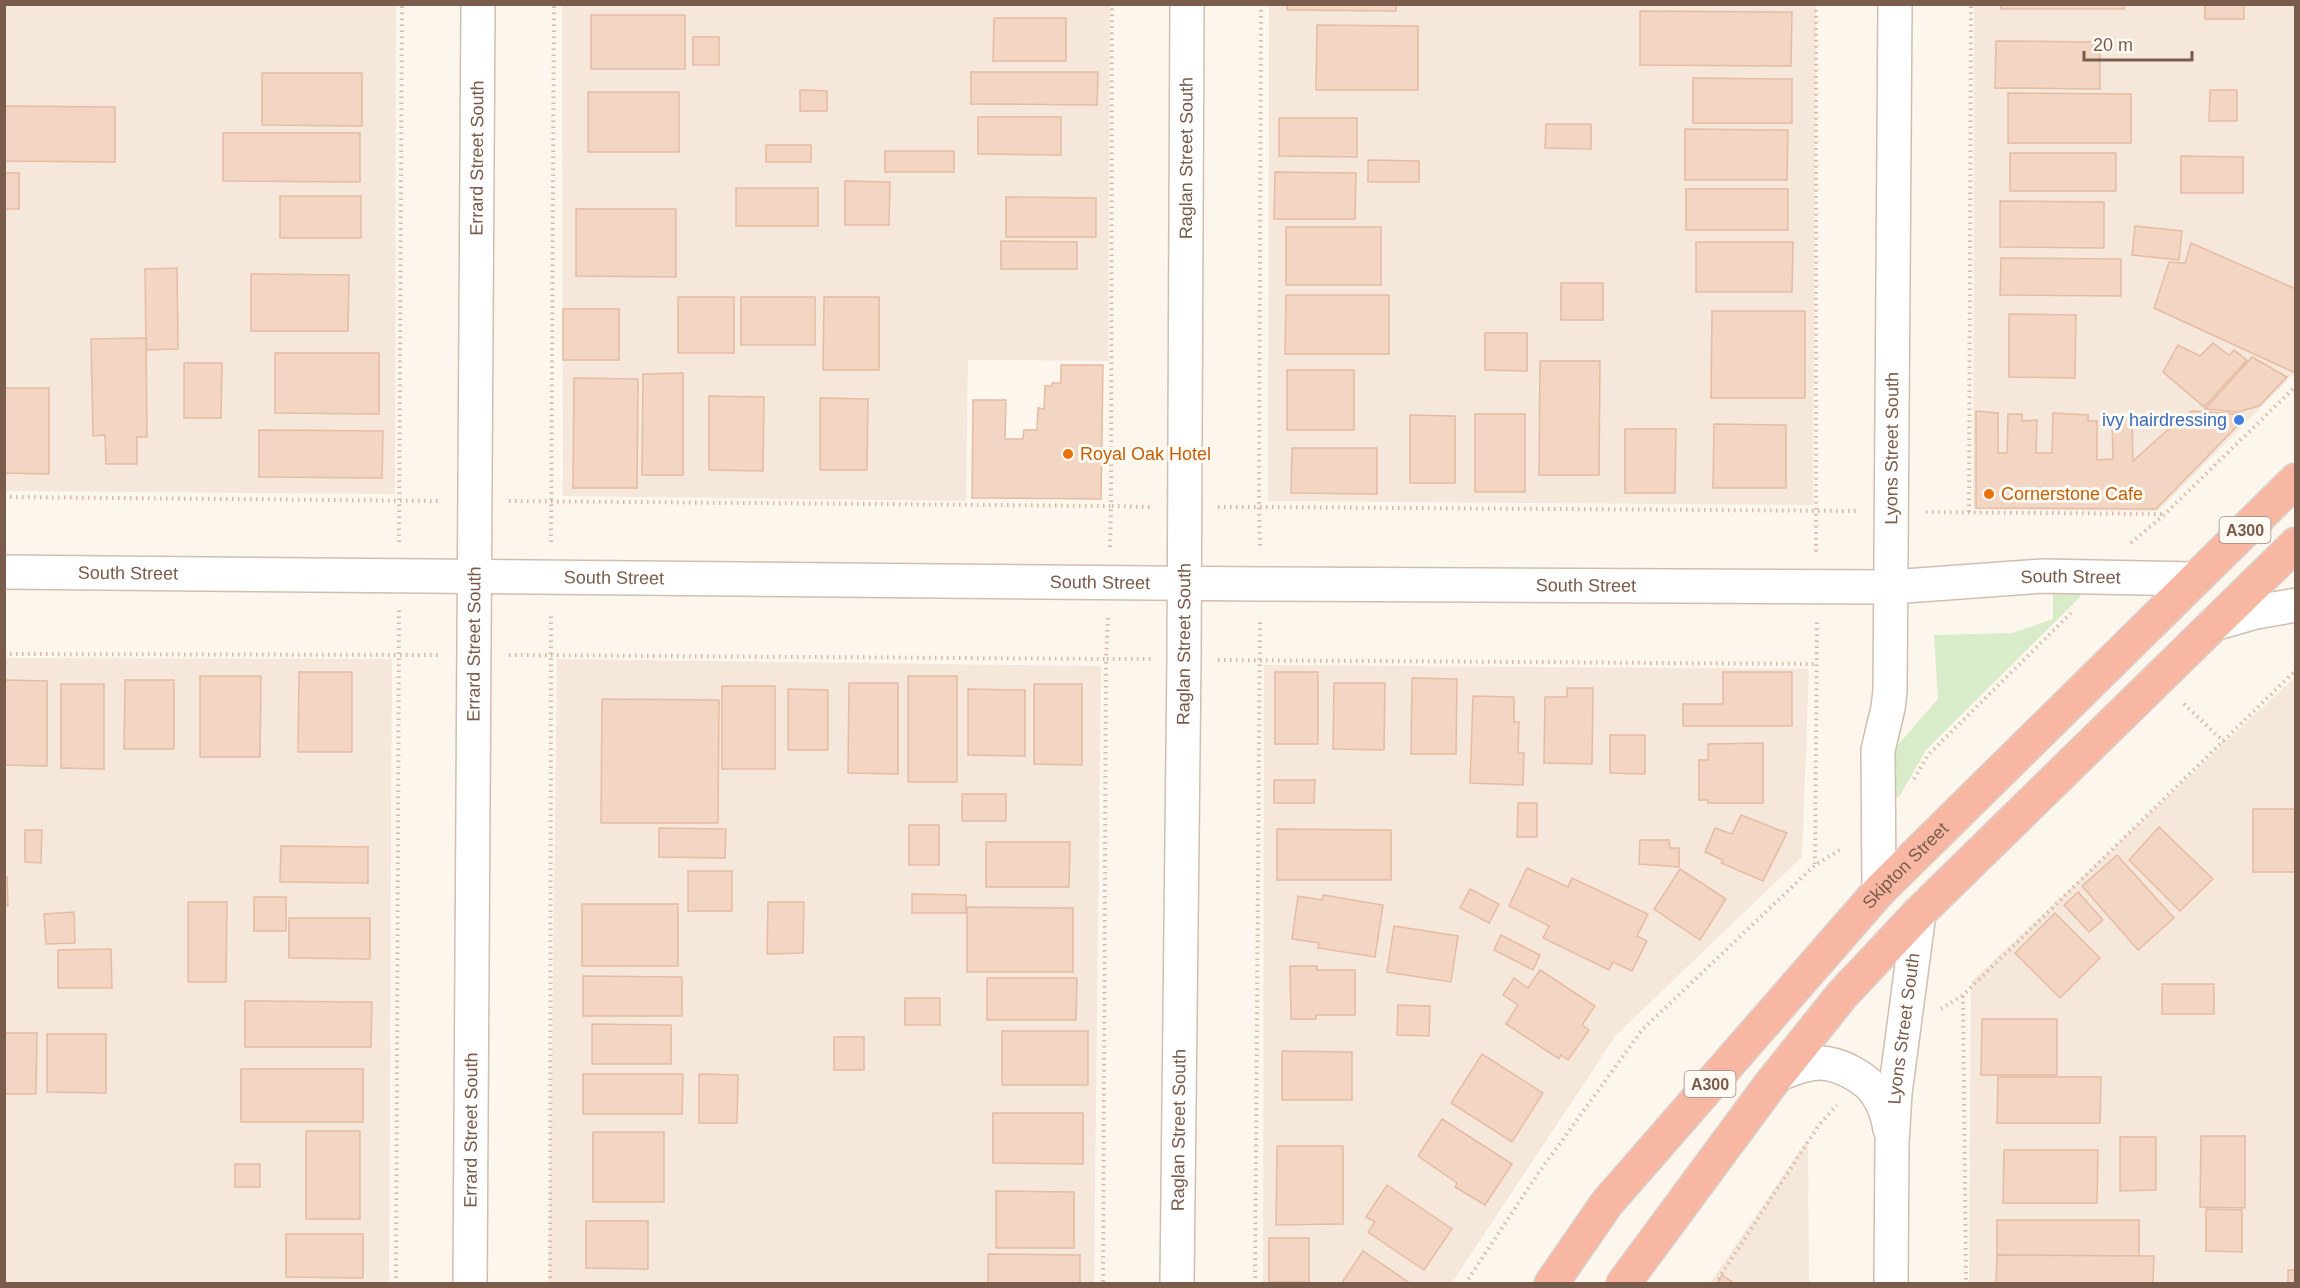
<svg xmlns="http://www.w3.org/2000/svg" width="2300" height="1288" viewBox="0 0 2300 1288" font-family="Helvetica,sans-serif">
<rect width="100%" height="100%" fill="#fdf6ec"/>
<!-- residential -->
<g fill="#f5e8da">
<path d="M5,5H396L395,494L5,491Z"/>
<path d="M562,5H1110L1108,361L968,360L966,501L563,496Z"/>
<path d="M1269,5H1816L1813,505L1268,501Z"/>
<path d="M1974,5H2295V373L2158,511L1973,509Z"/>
<path d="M5,658L392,659L389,1283L5,1284Z"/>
<path d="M557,659L1101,666L1094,1283L549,1284Z"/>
<path d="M1264,665L1809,669L1802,857L1616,1035L1452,1283L1263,1284Z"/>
<path d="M2295,677V1283L1969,1284L1971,982Z"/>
<path d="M1808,1139L1809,1283H1710Z"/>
</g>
<!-- green -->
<path fill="#d8ecc9" d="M2077,592L2081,596L1926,750L1899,797H1895L1893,754L1896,747L1938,699L1934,635L2012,633L2053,619V594Z"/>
<!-- building -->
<g fill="#f3d5c3" stroke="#e6bba3" stroke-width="1.5">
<path d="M1287,4H1396V11L1287,10Z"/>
<rect x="2001" y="4" width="123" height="5"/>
<rect x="2205" y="4" width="39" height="15"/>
<path d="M1640,11L1792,12L1791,66L1640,65Z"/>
<rect x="591" y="15" width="94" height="54"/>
<path d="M994,18H1066V61H993Z"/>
<path d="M1317,25L1418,26V90H1316Z"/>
<rect x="693" y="37" width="26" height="28"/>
<path d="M1996,41L2100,42V89L1995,88Z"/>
<path d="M971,72H1098L1097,105L971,104Z"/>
<path d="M262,73H362V126L262,125Z"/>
<path d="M1693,78L1792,79V123H1693Z"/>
<path d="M800,90L827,91V111H800Z"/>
<path d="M2210,90H2237V121H2209Z"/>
<rect x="588" y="92" width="91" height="60"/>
<path d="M2008,93L2131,94V143H2008Z"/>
<path d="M4,106L115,107V162L4,161Z"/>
<path d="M978,117H1061V155L978,154Z"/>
<path d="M1279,118H1357V157L1279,156Z"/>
<path d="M1546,124H1591V149L1545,148Z"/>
<path d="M1685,129L1788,130L1787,180H1685Z"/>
<path d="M223,133H360V182L223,181Z"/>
<rect x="766" y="145" width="45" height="17"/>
<rect x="885" y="151" width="69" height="21"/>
<rect x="2010" y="153" width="106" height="38"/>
<path d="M2181,156L2243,157V193H2181Z"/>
<path d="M1368,160L1419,161V182H1368Z"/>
<path d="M1275,172L1356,173L1355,219H1274Z"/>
<rect x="4" y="173" width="15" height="36"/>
<path d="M845,181L890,182L889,225H845Z"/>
<rect x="736" y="188" width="82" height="38"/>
<rect x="1686" y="189" width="102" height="41"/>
<rect x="280" y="196" width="81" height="42"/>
<path d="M1006,197L1096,198V237H1006Z"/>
<path d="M2000,201L2104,202V248L2000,247Z"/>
<path d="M576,209H676V277L576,276Z"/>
<path d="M2135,226L2182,231L2179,260L2132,255Z"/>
<rect x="1286" y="227" width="95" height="58"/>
<path d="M1001,241L1077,242V269H1001Z"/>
<path d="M1696,242H1793L1792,292H1696Z"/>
<path d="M2191,243L2296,289V369L2293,372L2154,308L2169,262L2185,263Z"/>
<path d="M2001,258L2121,259V296L2000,295Z"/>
<path d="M177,268L178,349L146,350L145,269Z"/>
<path d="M251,274L349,275L348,331H251Z"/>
<rect x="1561" y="283" width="42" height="37"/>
<path d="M1286,295H1389V354H1285Z"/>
<rect x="678" y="297" width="56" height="56"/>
<rect x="741" y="297" width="74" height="48"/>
<path d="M824,297H879V370H823Z"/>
<rect x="563" y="309" width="56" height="51"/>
<path d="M1712,311H1805V398H1711Z"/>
<path d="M2009,314L2076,315L2075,378L2009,377Z"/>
<path d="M1485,333H1527V371L1485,370Z"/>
<path d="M146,338L147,437H137V464H106L105,435L93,436L91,339Z"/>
<path d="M2213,343L2229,355L2234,350L2247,360L2204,407L2163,372L2178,345L2200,356Z"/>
<path d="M275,353H379V414L275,413Z"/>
<path d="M2252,357L2287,377L2259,406L2238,412L2205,409Z"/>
<path d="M1540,361H1600L1599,475H1539Z"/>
<path d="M184,363H222L221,418H184Z"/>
<path d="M1061,365H1103L1101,499L972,498L973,400H1006L1005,439H1023L1024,430H1037L1038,408L1044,409L1045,386H1052V383H1061Z"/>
<rect x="1287" y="370" width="67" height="60"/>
<path d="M683,373V475H642L643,374Z"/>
<path d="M574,378L638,379L637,488H573Z"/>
<path d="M4,388H49V474L4,473Z"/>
<path d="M709,396L764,397L763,471L709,470Z"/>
<path d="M820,398L868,399L867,470H820Z"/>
<path d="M1976,411L1998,413V453H2007L2008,414H2022V421L2037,420L2036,453H2052L2053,413L2088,415V421H2097V460L2113,459L2112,419H2132L2133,461L2182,417L2192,411L2237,414L2241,422L2156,509L1976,508Z"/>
<rect x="1475" y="414" width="50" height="78"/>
<path d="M1410,415L1455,416V483H1410Z"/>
<path d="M1714,424L1786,425V488H1713Z"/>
<path d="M1625,429H1676L1675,493H1625Z"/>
<path d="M259,430L383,431L382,478L259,477Z"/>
<path d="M1292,448H1377V494L1291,493Z"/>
<path d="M299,672H352V752H298Z"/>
<rect x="1275" y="672" width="43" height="72"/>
<path d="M1723,672H1792V726H1683V704H1723Z"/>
<path d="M200,676H261L260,757H200Z"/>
<rect x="908" y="676" width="49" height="106"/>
<path d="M1412,678L1457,679L1456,754H1411Z"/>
<path d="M4,680L47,681V766L4,765Z"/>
<path d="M125,680H174V749H124Z"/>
<path d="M849,683H898V774L848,773Z"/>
<path d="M1334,683H1385L1384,750L1333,749Z"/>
<path d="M61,684H104V769L61,768Z"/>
<path d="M1034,684H1082V765L1034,764Z"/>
<rect x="722" y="686" width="53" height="83"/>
<path d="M1567,688H1593L1592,764L1544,763L1545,697H1567Z"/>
<path d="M788,689L828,690V750H788Z"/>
<path d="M968,689L1025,690V756L968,755Z"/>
<path d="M1473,696L1514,697V722H1519L1518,753H1524L1523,785L1470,783Z"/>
<path d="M602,699L719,700L718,823H601Z"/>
<path d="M1610,735H1645V774L1610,773Z"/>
<path d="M1763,743V803H1708V800H1699V760H1708V744Z"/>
<path d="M1274,780H1315L1314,803H1274Z"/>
<rect x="962" y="794" width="44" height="27"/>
<path d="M1518,803H1537V837H1517Z"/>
<rect x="2253" y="809" width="43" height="63"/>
<path d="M1741,815L1787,833L1763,881L1721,863L1723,860L1705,852L1715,828L1732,834Z"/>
<rect x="909" y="825" width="30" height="40"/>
<path d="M2159,827L2213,879L2180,911L2129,860Z"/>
<path d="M659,828L726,829L725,858L659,857Z"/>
<path d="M1277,829L1391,830V880H1277Z"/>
<path d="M25,830H42L41,863L25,862Z"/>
<path d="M1640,840H1669L1670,848H1679V867L1639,864Z"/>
<path d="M986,842H1070L1069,887H986Z"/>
<path d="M281,846L368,847V883L280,882Z"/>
<path d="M2117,855L2174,918L2138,950L2082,886Z"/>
<path d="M1527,868L1568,887L1572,878L1648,914L1637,936L1647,941L1632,971L1613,962L1609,970L1543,938L1549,926L1509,906Z"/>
<path d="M1680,869L1726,899L1700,940L1654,909Z"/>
<rect x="688" y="871" width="44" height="40"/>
<path d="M4,877H7L8,906H4Z"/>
<path d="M1470,889L1499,904L1489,923L1460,908Z"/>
<path d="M2078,892L2103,920L2089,932L2064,905Z"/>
<path d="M912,894L966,895V913H912Z"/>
<path d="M1323,895L1383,905L1375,957L1318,948L1319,943L1292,939L1298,896L1322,900Z"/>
<rect x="254" y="897" width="32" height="34"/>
<path d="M188,902H227L226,982H188Z"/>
<path d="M768,902H804L803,953L767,954Z"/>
<rect x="582" y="904" width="96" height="62"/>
<path d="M967,907L1073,908V972H967Z"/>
<path d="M74,912L75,943L46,944L44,914Z"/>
<path d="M2055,913L2100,958L2060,998L2015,953Z"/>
<path d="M289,918H370V959L289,958Z"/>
<path d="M1394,926L1458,936L1451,982L1387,972Z"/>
<path d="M1501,935L1540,955L1533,970L1494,950Z"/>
<path d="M111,949L112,988H58V950Z"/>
<path d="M1290,966H1317V970H1355V1015H1316V1019H1291Z"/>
<path d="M1540,970L1595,1006L1582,1025L1589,1030L1568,1060L1561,1055L1559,1059L1506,1024L1518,1005L1503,995L1514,978L1528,988Z"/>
<path d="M583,976L682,977V1016H583Z"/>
<path d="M987,978H1077L1076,1020H987Z"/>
<rect x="2162" y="984" width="52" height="30"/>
<rect x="905" y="998" width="35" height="27"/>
<path d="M245,1001L372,1002L371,1047H245Z"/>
<path d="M1398,1005L1430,1006L1429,1036L1397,1035Z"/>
<path d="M1982,1019H2057V1075H1981Z"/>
<path d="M592,1024L671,1025V1064H592Z"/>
<rect x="1002" y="1031" width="86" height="54"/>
<path d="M4,1033H37L36,1094H4Z"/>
<path d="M47,1034H106V1093L47,1092Z"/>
<rect x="834" y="1037" width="30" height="33"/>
<path d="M1282,1051L1352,1052V1100H1282Z"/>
<path d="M1482,1054L1543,1093L1512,1142L1451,1103Z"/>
<rect x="241" y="1069" width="122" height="53"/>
<path d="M583,1074H683L682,1114H583Z"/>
<path d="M699,1074L738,1075L737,1123H699Z"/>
<path d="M1998,1077H2101L2100,1123H1997Z"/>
<path d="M993,1113H1083V1164L993,1163Z"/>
<path d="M1442,1119L1512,1164L1485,1205L1455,1187L1457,1183L1418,1156Z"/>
<rect x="306" y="1131" width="54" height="88"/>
<rect x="593" y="1132" width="71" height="70"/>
<path d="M2201,1136H2245V1208L2200,1207Z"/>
<path d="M2120,1137H2156V1190L2120,1191Z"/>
<path d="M1277,1146H1343V1224L1276,1225Z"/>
<path d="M2004,1150H2098L2097,1203H2003Z"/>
<rect x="235" y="1164" width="25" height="23"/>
<path d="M1387,1185L1452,1229L1424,1270L1368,1232L1375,1222L1366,1217Z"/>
<path d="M996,1191L1074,1192V1248H996Z"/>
<path d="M2206,1209L2242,1210V1252L2206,1251Z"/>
<path d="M1997,1220H2139V1256L1997,1255Z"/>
<path d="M586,1221H648V1269L586,1268Z"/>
<path d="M286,1234H363V1278L286,1277Z"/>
<rect x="1269" y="1238" width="40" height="44"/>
<path d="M1363,1251L1411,1284H1341Z"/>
<path d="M988,1254L1080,1255V1284H988Z"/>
<path d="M1997,1255L2154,1256L2153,1284H1996Z"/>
<rect x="2288" y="1270" width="8" height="14"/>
<path d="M1722,1275L1735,1284H1717Z"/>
<path d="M572,1283H679L572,1284Z"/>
</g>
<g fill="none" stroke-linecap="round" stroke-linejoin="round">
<defs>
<g id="street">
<path id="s1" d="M4,572L1260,584L1891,587L2043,576L2195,579"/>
<path d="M2214,624L2256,612L2296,605"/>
<path id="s2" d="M1879,891L1878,750L1888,708L1890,691L1895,4"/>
<path d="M1779,1074C1792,1069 1806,1063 1820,1063C1839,1063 1867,1078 1877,1094C1884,1104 1888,1117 1890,1129"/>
<path id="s3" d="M470,1284L478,4"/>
<path id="s4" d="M1177,1284L1184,659L1187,4"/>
<path id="s5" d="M1891,1284L1892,1143L1895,1093L1919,913"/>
</g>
<g id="highway">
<path id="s6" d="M1551,1284L1607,1203L1879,891L2296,480"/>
<path d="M1623,1284L1770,1085L1842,995L1919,913L2296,544"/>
</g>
</defs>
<!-- street casing -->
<use href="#street" stroke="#d1beb0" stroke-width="36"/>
<!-- highway casing -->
<use href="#highway" stroke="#dad1cd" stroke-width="36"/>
<!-- path -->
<g stroke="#d9b8a5" stroke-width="4" stroke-dasharray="1.5 4.5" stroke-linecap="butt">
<path d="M1261,4L1259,507L1858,511"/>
<path d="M1816,4V552"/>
<path d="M4,497L442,501"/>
<path d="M509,501L1111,506L1112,4"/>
<path d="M1218,507H1259L1260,550"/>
<path d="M1926,512L2165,514"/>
<path d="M1969,512L1971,4"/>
<path d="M399,542L402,4"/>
<path d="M551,542L554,4"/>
<path d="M2131,543L2165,514L2296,386"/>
<path d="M1110,547L1111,506L1150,507"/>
<path d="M1108,618L1106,659H1151"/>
<path d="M4,654L439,655"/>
<path d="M509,655L1106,659L1103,1284"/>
<path d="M1218,660L1817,664"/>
<path d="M2184,704L2224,742"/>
<path d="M1914,779L1928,755L2071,613"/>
<path d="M1815,864L1817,620"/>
<path d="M1963,996L1966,1284"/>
<path d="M1941,1009L1963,995L2296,670"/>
<path d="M396,1284L399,609"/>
<path d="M550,1284L551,612"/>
<path d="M1255,1284L1260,618"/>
<path d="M1465,1284L1537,1175L1642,1030L1815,865L1843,848"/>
<path d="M1715,1284L1819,1125L1837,1105"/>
</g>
<!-- street -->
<use href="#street" stroke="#fff" stroke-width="33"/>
<!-- highway -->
<use href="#highway" stroke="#f7b7a3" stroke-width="33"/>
</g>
<!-- markers -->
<circle fill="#3f7fe0" stroke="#fffaf3" stroke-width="2" cx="2239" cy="420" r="6"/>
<g fill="#e8710a" stroke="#fffaf3" stroke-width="2">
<circle cx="1068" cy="454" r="6"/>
<circle cx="1989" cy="494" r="6"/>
</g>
<g text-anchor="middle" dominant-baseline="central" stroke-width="6" stroke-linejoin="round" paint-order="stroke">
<!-- shield labels -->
<g fill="#fffaf3" stroke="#a28b7f" stroke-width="1.5">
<rect x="2219.5" y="517" width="51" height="26" rx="4.5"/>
<rect x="1684.5" y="1071" width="51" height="26" rx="4.5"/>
</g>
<g font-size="16" font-weight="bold" fill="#7a5c4d">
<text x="2245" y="530">A300</text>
<text x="1710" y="1084">A300</text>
</g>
<!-- street labels -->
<g font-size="18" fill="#7a5c4d" stroke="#fffaf3">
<text stroke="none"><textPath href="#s3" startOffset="1126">Errard Street South</textPath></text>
<text stroke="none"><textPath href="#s4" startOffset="1126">Raglan Street South</textPath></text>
<text stroke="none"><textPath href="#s2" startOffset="444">Lyons Street South</textPath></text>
<text stroke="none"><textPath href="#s1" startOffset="124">South Street</textPath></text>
<text stroke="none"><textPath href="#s1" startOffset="610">South Street</textPath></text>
<text stroke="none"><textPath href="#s1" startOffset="2067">South Street</textPath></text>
<text stroke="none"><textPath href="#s1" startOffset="1096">South Street</textPath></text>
<text stroke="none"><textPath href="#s1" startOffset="1582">South Street</textPath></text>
<text stroke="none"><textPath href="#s3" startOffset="640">Errard Street South</textPath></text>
<text stroke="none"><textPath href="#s4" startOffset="640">Raglan Street South</textPath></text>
<text stroke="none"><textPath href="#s6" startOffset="549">Skipton Street</textPath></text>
<text stroke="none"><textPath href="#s5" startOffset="256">Lyons Street South</textPath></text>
<text stroke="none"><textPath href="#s3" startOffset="154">Errard Street South</textPath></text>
<text stroke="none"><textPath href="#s4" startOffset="154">Raglan Street South</textPath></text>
</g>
<!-- shop labels -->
<g font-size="18" fill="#366cbe" stroke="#fffaf3" text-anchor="end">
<text x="2227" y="420">ivy hairdressing</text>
</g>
<!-- food labels -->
<g font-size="18" fill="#c56008" stroke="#fffaf3" text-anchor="start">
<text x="1080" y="454">Royal Oak Hotel</text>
<text x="2001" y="494">Cornerstone Cafe</text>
</g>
</g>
<!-- border -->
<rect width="2300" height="1288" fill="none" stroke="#7a5c4d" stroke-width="12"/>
<!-- scale -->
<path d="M2084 51v9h108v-9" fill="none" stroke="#7a5c4d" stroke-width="3"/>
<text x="2093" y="51" font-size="18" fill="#7a5c4d" stroke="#fffaf3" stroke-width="4.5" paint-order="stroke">20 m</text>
</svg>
